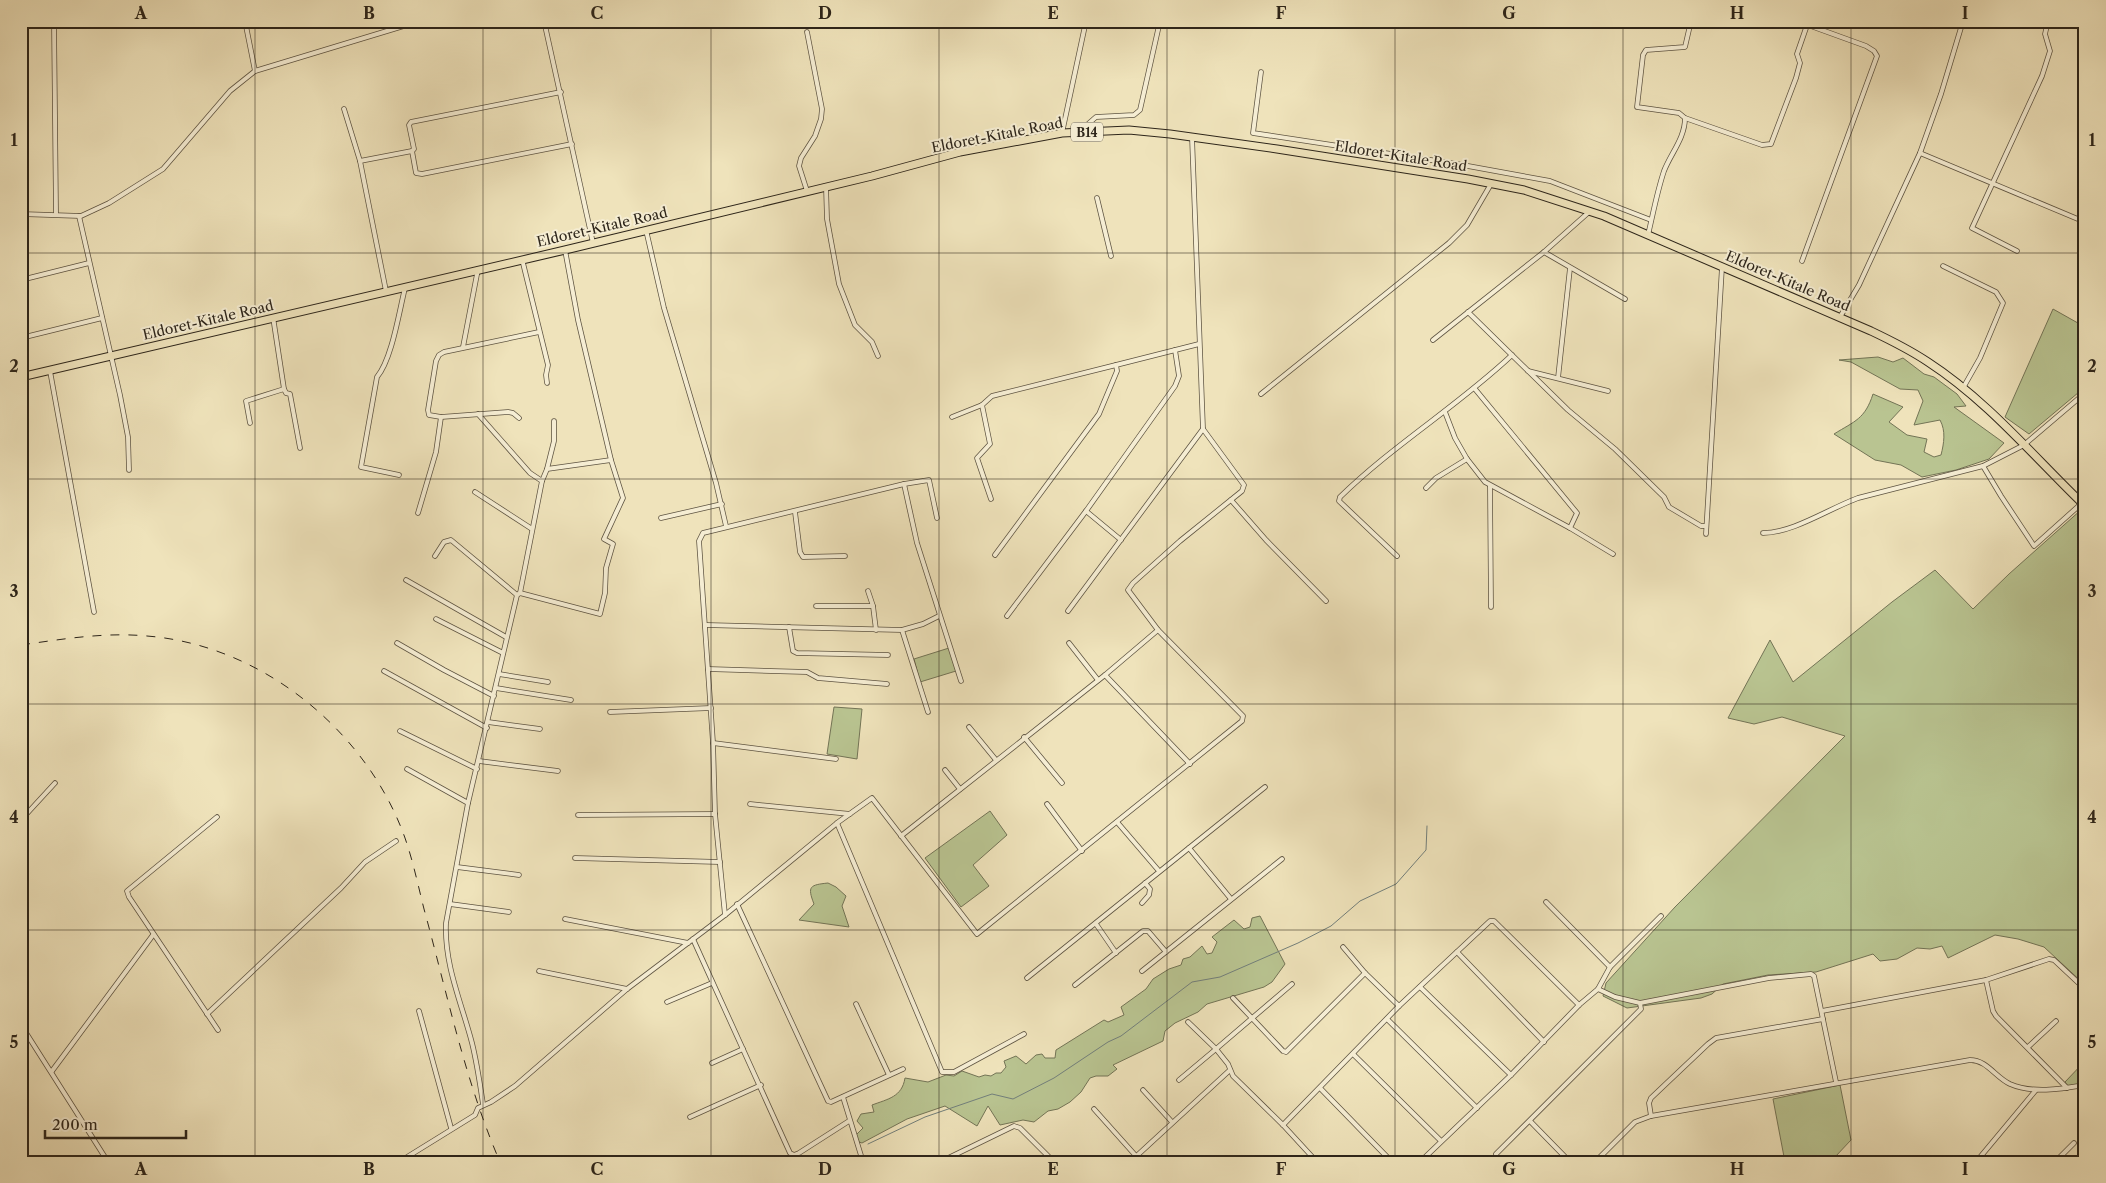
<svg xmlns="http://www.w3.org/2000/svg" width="2106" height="1183" viewBox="0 0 2106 1183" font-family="'Libre Caslon Text',serif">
<rect width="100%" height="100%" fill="#efe3bb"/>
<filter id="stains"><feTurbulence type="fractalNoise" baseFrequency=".004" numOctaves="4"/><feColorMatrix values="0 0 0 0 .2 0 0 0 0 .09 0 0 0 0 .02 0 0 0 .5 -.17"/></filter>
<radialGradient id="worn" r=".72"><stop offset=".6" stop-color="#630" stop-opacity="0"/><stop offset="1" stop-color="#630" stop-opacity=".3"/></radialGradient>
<!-- green -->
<g fill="#b9c491" stroke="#737456">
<path d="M2053,309L2085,327V387L2029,434L2005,417Z"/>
<path d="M1878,357L1893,362L1903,358L1924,374L1934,377L1957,394L1966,406L1954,407L2004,443L1989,459L1956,470L1922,477L1901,465L1875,460L1834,434C1855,421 1865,419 1873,394L1903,407L1889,422L1907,435L1927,439L1924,452L1934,457L1941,455C1944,443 1946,431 1940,420L1914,425L1923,401L1918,390L1900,389L1851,362L1839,360Z"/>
<path d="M2082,509L2085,512V985L2044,947L2018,939L1995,935L1948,958L1942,946L1930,949L1917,948L1897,959L1880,961L1873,954L1816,972L1768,975L1723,984L1712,994L1701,998L1627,1008L1603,996L1606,983L1675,907L1845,736L1782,717L1754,724L1728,718L1770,640L1793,682L1892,602L1935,570L1973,609L2009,574Z"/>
<path d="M949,648L956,671L920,682L914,659Z"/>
<path d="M834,707L862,709L857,759L827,754Z"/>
<path d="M990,811L1007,835L973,865L989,886L961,907L925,858Z"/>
<path d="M828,883L836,887L846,896L842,906L849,927L799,920L814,904C807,886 810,885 828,883Z"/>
<path d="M1260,916L1285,964L1272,982L1264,987L1207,1004L1198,1012L1175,1023L1165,1031L1163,1041L1113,1065L1117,1069L1108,1076H1096L1090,1078L1081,1092L1070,1102L1058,1109L1048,1111L1034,1122L1023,1120L1000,1125L988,1106L977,1126L945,1106L907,1119L862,1143L859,1142L856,1135L863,1128L857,1121L861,1114L874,1112L872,1105C888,1099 902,1097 905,1078L928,1082L946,1075L954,1076L962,1071L979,1077L985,1075L991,1076L996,1073H1001L1006,1067L1004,1061L1016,1056L1026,1064L1036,1055L1042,1054L1045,1058H1055L1056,1050L1104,1020L1108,1022L1124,1015L1121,1007L1146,989L1153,979L1169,969L1181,965L1183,959L1190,957L1202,946L1207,954L1212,953L1217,942L1212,937L1234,920L1244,929L1250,927L1252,918Z"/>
<path d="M2085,1061V1083L2068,1086L2065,1082Z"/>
<path d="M1840,1085L1851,1140L1835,1157L1839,1162H1785L1773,1099Z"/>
</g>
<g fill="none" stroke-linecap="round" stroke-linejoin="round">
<!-- stream -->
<path stroke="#727f7b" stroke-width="1" d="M868,1144L925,1117L992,1094L1013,1099L1054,1078L1108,1042L1121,1036L1192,982L1220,977L1298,943L1331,926L1360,901L1396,884L1426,850L1427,826"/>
<defs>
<g id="street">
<path d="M54,21L56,214"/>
<path d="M245,21L255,71"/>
<path d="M544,21L593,243"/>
<path d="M1797,21L1866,46L1874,51L1877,56L1802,261"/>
<path d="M109,22L111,21"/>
<path d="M807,32L822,109L821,119L815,136L801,158L799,166L807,191"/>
<path d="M1261,72L1253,133L1457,164L1550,181L1651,220"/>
<path d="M344,109L360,161L386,291"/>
<path d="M1685,118L1762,145L1771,144L1796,78L1800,63L1797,54L1806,28L1803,23"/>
<path d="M1080,131L1096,117L1134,115L1140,110L1160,21"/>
<path d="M1062,133L1086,21"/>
<path d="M412,151L416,173L422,174L572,144"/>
<path d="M1920,153L2085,222"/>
<path d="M360,161L412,151L414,149L409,125L411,122L561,92"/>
<path d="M826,187L827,219L839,284L855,325L872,342L878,356"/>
<path d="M1097,198L1111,256"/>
<path d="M21,214L81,216L109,203L163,169L230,91L255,71L420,21"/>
<path d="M79,216L120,395L128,437L129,470"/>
<path d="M2081,220L2085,212"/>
<path d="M646,230L664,308L716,483L726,526"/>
<path d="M1648,235C1653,214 1657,192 1664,171C1671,153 1685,138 1685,118L1679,113L1637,107L1643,55L1646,50L1685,47L1691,21"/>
<path d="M2017,251L1972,228L2042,76L2050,51L2045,34L2048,21"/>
<path d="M1544,252L1625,299"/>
<path d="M522,259L548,365L546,375L547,383"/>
<path d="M1943,266L1996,292L2003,303L1980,358L1963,388"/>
<path d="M21,280L89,263"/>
<path d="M1468,312L1568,410L1615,449L1664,497L1669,507L1701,526H1706"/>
<path d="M273,317L284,389L286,393L290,394L300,448"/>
<path d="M1840,317L1859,285L1920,153L1941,94L1963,21"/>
<path d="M21,338L102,318"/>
<path d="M1433,340L1544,252L1589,212"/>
<path d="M463,347L478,269"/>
<path d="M50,371L94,612"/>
<path d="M1528,371L1608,391"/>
<path d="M1558,378L1570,268"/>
<path d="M1475,389L1577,513L1570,528L1613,554"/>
<path d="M1261,394L1449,243L1467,225L1491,184"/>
<path d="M982,405L990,444L977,458L991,499"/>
<path d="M1445,412L1455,438L1467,459L1485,482L1570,528"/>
<path d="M478,414L530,473L542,481L520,593L517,595L468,803L446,923C444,965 462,1004 472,1043C477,1063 480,1084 483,1104"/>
<path d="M952,417L982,405L992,396L1116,365"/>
<path d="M519,418L513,413L508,412L441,417L429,415L428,410L436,361L439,355L444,352L539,332"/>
<path d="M250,423L246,401L284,389"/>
<path d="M1983,466L2001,496L2034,546L2082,503"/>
<path d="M547,469L554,441V421"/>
<path d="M399,475L361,467L377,377C392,359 399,312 405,288"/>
<path d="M542,481L547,469L611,460"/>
<path d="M904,484L929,480L937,518"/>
<path d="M1490,486L1491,607"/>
<path d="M1426,488L1436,478L1467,459"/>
<path d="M475,492L532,529"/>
<path d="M1231,500L1266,540L1326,601"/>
<path d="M1086,511L1121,540"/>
<path d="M795,512L800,552L803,557L845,556"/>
<path d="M418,513L436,452L441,417"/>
<path d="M661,518L722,504"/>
<path d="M1763,533C1793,533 1828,509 1858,498L1983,466L2024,445L2085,393"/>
<path d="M1706,534L1722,267"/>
<path d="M995,555L1099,414L1117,371L1116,365L1199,344"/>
<path d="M435,556L444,542L451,540L517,595"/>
<path d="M1397,556L1339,501L1340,497C1393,445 1458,406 1512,355"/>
<path d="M406,580L506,637"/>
<path d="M868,591L873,606"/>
<path d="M520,593L600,614L605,593L606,568L613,544L604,539L623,498L611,460L578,320L565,250"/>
<path d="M816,606H873L876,630"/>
<path d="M1068,611L1203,429"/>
<path d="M1007,616L1086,511L1175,386L1179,376L1175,350"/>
<path d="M436,619L503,653"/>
<path d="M706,625L902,630L923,624L939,616"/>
<path d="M789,627L793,651L797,653L888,655"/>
<path d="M902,630L928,712"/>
<path d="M397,643L444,670L494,696"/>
<path d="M1069,643L1098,680"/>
<path d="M708,669L807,672L818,678L887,684"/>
<path d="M384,671L487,728"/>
<path d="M499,674L548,682"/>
<path d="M1105,675L1190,764"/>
<path d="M496,688L571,700"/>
<path d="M610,712L711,708"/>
<path d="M488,722L540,729"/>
<path d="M969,727L996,760"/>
<path d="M400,731L477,769"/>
<path d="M1024,737L1062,783"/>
<path d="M713,743L836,759"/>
<path d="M479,761L558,771"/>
<path d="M407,769L468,803"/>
<path d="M945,770L960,789"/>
<path d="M750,804L850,814"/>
<path d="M1047,804L1082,851"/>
<path d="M578,815L715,814"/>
<path d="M217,817L127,891L129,897L218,1030"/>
<path d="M21,820L55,783"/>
<path d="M1117,822L1159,871"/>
<path d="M837,823L942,1072H954L1024,1034"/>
<path d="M901,836L1105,675L1158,630"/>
<path d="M1189,848L1231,899"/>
<path d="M575,858L720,862"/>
<path d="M457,867L519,875"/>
<path d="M1546,902L1610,967"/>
<path d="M1142,903L1149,895L1150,889L1145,883"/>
<path d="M450,904L509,912"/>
<path d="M737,904L828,1101L831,1102L903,1069"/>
<path d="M725,915L715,814L713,743L699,541L703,533L904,484L917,543L961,681"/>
<path d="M565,919L688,943"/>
<path d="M1096,924L1116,953"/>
<path d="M693,939L790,1153L794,1155L799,1153L849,1121"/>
<path d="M1343,947L1365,973L1399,1006"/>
<path d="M1457,952L1544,1042"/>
<path d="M539,971L627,989"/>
<path d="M1142,971L1282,859"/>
<path d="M1027,978L1265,787"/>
<path d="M1986,980L1993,1011L1996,1016L2067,1088"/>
<path d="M1292,984L1216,1049L1228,1064L1233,1076L1283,1125L1317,1162"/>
<path d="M1075,985L1143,931H1148L1166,952"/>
<path d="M1420,987L1511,1075"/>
<path d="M1598,989L1615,997L1640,1003L1769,978L1811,974L1814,976L1836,1082"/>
<path d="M1233,998L1283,1051L1286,1052L1365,973"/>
<path d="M667,1002L712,983"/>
<path d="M856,1004L889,1075"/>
<path d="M419,1011L451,1128"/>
<path d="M1822,1011L1986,980L2049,959L2054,960L2085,989"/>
<path d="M207,1014L341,888L365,862L396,841"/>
<path d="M1387,1019L1477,1108"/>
<path d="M21,1025L108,1162"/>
<path d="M2028,1047L2056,1021"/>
<path d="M1353,1054L1441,1141"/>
<path d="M712,1063L743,1049"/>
<path d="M52,1071L153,935"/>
<path d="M1179,1080L1216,1049L1188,1022"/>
<path d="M1320,1088L1392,1162"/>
<path d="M1143,1090L1172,1122"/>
<path d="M843,1097L863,1162"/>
<path d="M1094,1109L1136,1156"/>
<path d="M1651,1116L1649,1103L1651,1098L1708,1044L1716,1038L1823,1019"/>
<path d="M690,1117L761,1085"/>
<path d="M1530,1121L1570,1162"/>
<path d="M1283,1125L1399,1006L1490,921H1494L1579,1005"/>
<path d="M1496,1154L1641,1009L1640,1003"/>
<path d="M399,1162L475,1115L478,1108L491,1102L515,1086L627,989L725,915L837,823L872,798L977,934L1242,721L1243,716L1158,630L1128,590L1133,583L1180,541L1242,491L1244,485L1203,429L1192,137"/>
<path d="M940,1162L1014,1126L1020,1128L1054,1162"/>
<path d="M1130,1162L1230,1070"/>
<path d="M1420,1162L1511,1075L1579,1005L1598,989L1610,967L1661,916"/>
<path d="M1595,1162L1635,1122L1651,1116L1970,1060C1987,1060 1995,1077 2010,1084C2033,1094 2061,1089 2085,1085"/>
<path d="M1976,1162L2036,1090"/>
<path d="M2055,1162L2074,1143"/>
</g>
<path id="highway" d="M21,377L565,250L872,176L960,152L1062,133L1129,130L1170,134L1277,149L1468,179L1524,190L1604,216L1871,331C1890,340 1910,350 1928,362C1988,401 2034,457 2085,506"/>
</defs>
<!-- street casing -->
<use href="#street" stroke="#5e5442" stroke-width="5.5"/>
<!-- highway casing -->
<use href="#highway" stroke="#2d251a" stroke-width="9"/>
<!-- street -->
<use href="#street" stroke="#f5edd3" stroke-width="4"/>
<!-- highway -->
<use href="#highway" stroke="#efe3bb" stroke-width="7"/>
<!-- rail -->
<path stroke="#2d251a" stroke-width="1" stroke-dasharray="9 9" stroke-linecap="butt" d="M21,645C63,639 105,632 147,636C262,645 367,731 405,838C413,861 418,885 424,909C447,993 465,1081 500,1162"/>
</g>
<!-- grid -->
<path fill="none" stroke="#2d251a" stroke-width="1" stroke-opacity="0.55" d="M255,21V1162M483,21V1162M711,21V1162M939,21V1162M1167,21V1162M1395,21V1162M1623,21V1162M1851,21V1162M21,253H2085M21,479H2085M21,704H2085M21,930H2085"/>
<g text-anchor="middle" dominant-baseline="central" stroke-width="4" stroke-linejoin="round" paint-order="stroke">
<!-- shield labels -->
<rect fill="#f5edd3" stroke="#696152" stroke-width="1" x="1071" y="122.5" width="32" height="19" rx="4"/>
<g font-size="12" font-weight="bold" fill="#2d251a">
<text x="1087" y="132">B14</text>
</g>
<!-- street labels -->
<g font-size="14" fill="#2d251a" stroke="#f5edd3">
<text transform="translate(997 135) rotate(-11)">Eldoret-Kitale Road</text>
<text transform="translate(1401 156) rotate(9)">Eldoret-Kitale Road</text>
<text transform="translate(602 227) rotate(-13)">Eldoret-Kitale Road</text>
<text transform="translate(1788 281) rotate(23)">Eldoret-Kitale Road</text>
<text transform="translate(208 320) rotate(-13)">Eldoret-Kitale Road</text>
</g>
</g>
<!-- margin -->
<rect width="2106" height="1183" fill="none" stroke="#efe3bb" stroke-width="55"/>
<!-- scale -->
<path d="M45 1130v8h141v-8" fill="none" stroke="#2d251a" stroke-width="2.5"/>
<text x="52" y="1130" font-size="15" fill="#2d251a" stroke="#f5edd3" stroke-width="4" paint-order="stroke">200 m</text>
<rect x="28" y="28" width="2050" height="1128" fill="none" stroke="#2d251a" stroke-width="2"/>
<g font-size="16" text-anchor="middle" font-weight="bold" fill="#2d251a">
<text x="141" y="19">A</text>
<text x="369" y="19">B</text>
<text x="597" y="19">C</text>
<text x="825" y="19">D</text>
<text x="1053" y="19">E</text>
<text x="1281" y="19">F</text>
<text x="1509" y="19">G</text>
<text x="1737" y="19">H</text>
<text x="1965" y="19">I</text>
<text x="14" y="146">1</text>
<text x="2092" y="146">1</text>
<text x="14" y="372">2</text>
<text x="2092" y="372">2</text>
<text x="14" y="597">3</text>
<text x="2092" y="597">3</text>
<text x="14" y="823">4</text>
<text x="2092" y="823">4</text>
<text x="14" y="1048">5</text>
<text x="2092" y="1048">5</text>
<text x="141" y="1175">A</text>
<text x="369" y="1175">B</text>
<text x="597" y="1175">C</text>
<text x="825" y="1175">D</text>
<text x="1053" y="1175">E</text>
<text x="1281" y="1175">F</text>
<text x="1509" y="1175">G</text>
<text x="1737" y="1175">H</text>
<text x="1965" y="1175">I</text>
</g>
<rect width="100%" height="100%" filter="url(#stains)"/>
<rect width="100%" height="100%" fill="url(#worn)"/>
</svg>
